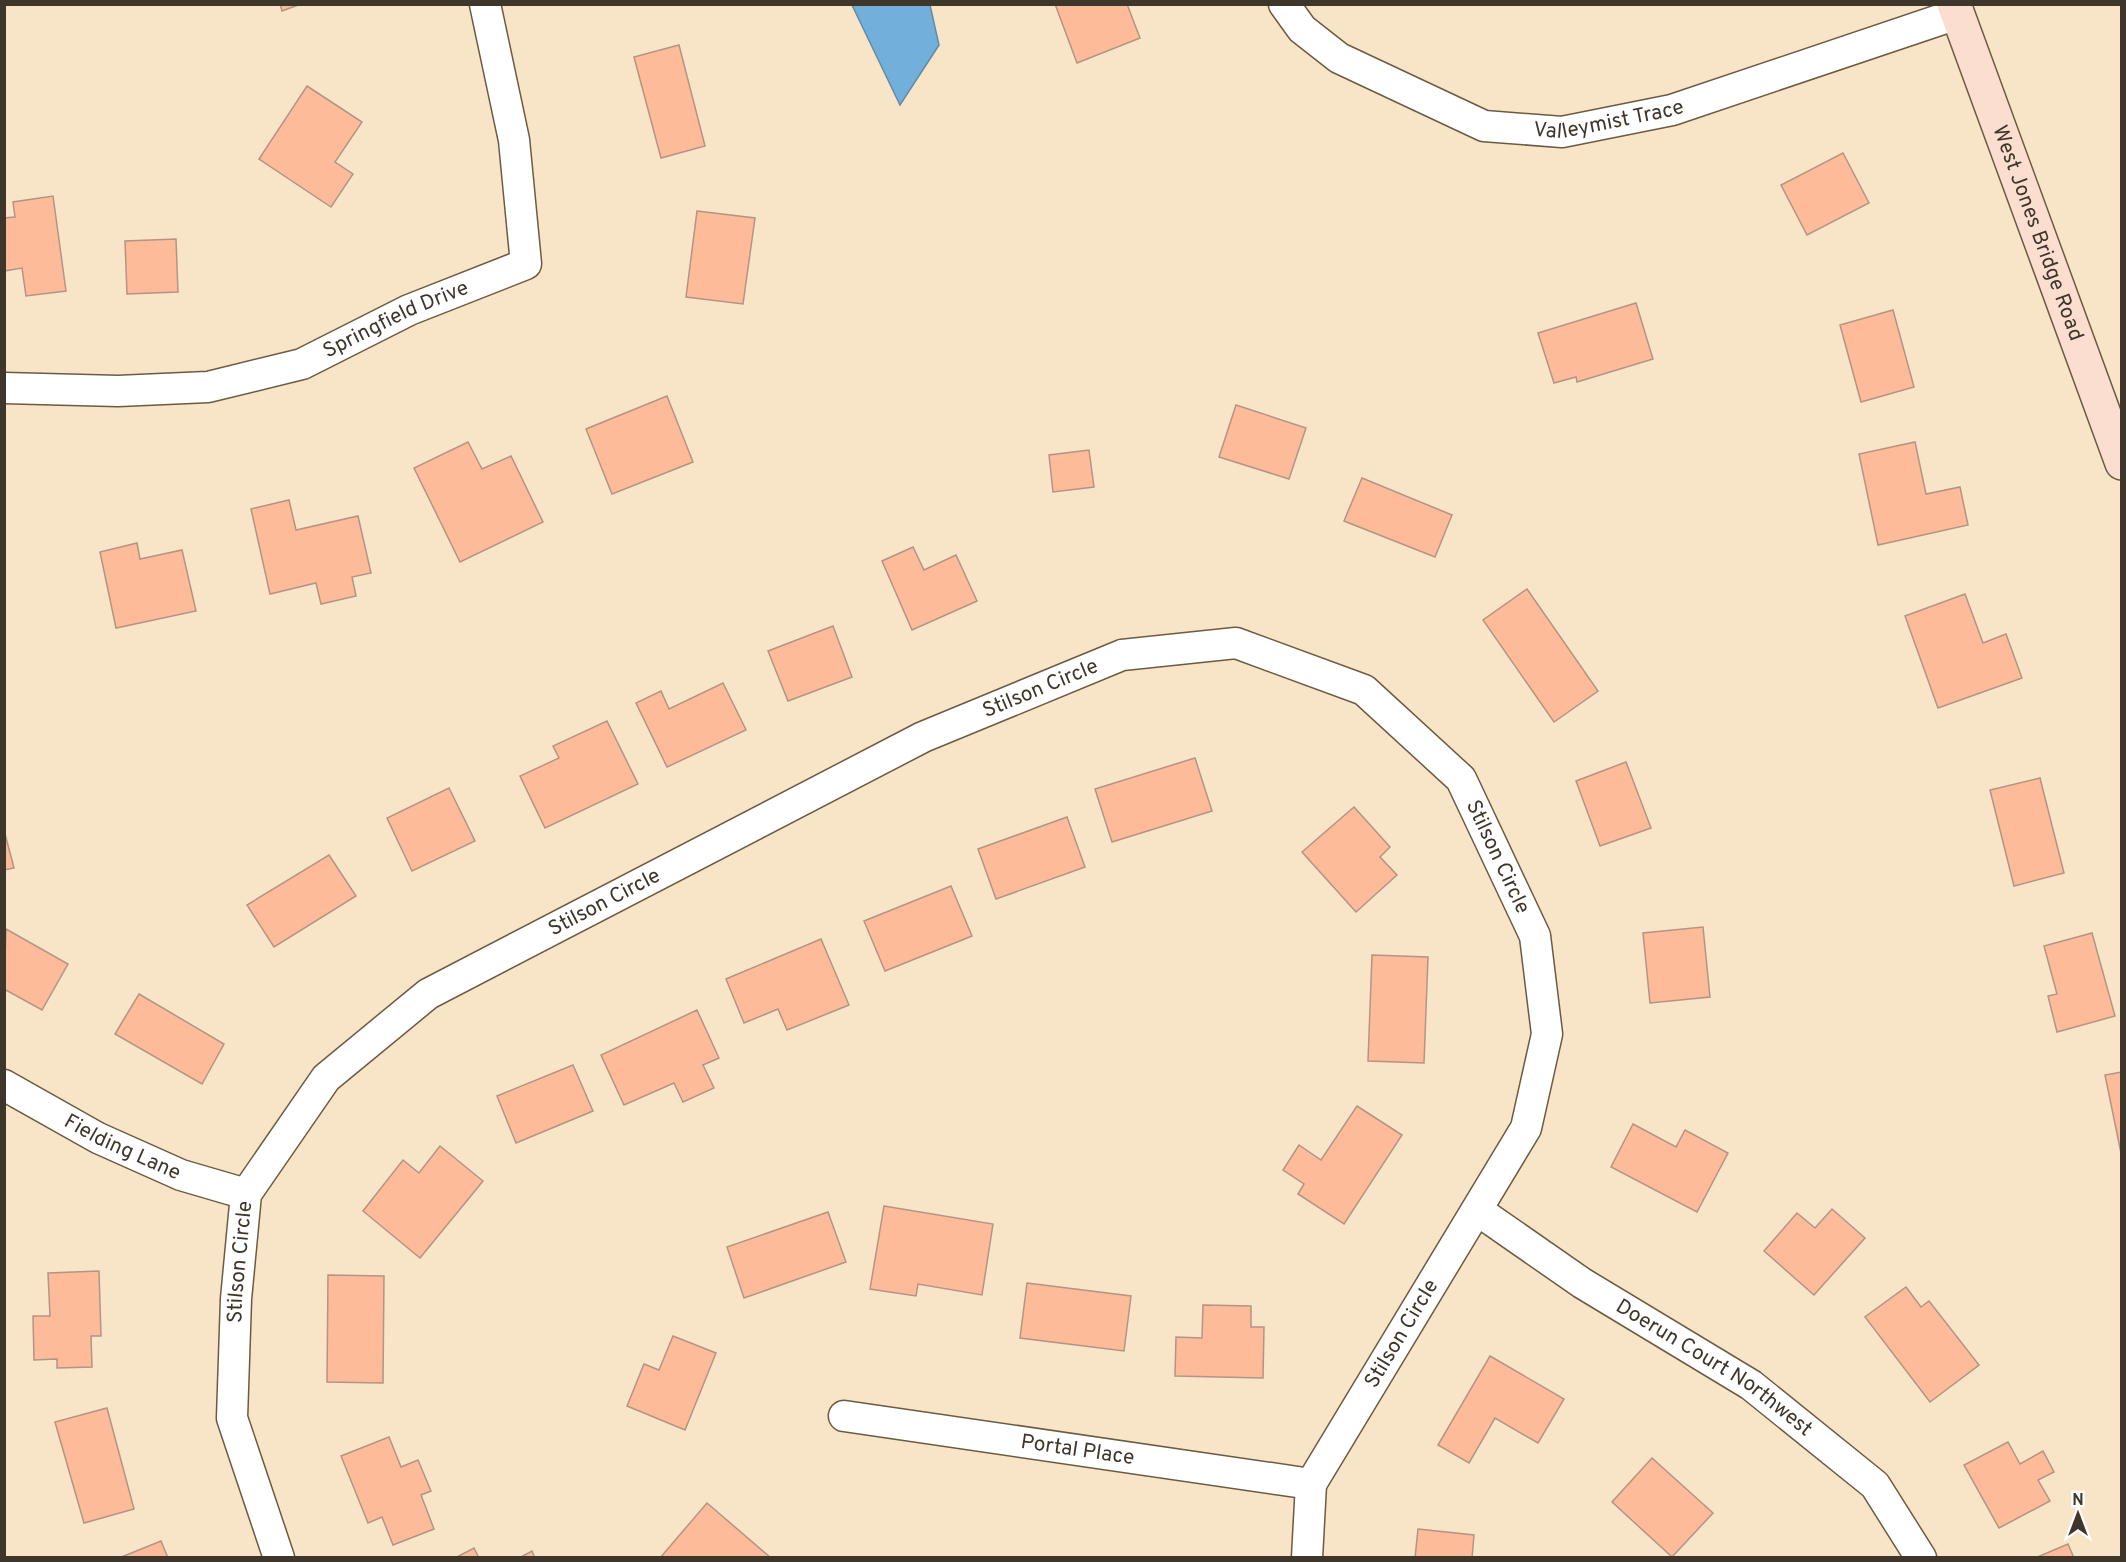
<svg xmlns="http://www.w3.org/2000/svg" width="2126" height="1562" viewBox="0 0 2126 1562" font-family="Overpass,sans-serif">
<rect width="100%" height="100%" fill="#f8e4c7"/>
<!-- water -->
<path fill="#72b0db" stroke="#628ba6" stroke-width="1.5" d="M852,5H930L939,45L900,105Z"/>
<!-- building -->
<g fill="#fdbb9a" stroke="#b49485" stroke-width="1.5">
<path d="M280,4H301L282,11Z"/>
<path d="M1055,4H1127L1140,38L1077,63Z"/>
<path d="M679,45L705,146L661,158L634,57Z"/>
<path d="M307,86L362,122L335,162L353,174L331,207L259,159Z"/>
<path d="M1843,153L1869,203L1807,235L1781,185Z"/>
<path d="M53,196L66,291L26,296L22,268L4,271V218L15,217L13,202Z"/>
<path d="M697,211L755,218L743,304L686,297Z"/>
<path d="M176,239L178,292L127,294L125,241Z"/>
<path d="M1636,303L1653,359L1577,382L1576,377L1554,383L1538,333Z"/>
<path d="M1893,310L1914,387L1861,402L1840,325Z"/>
<path d="M667,396L693,462L612,494L586,429Z"/>
<path d="M1236,405L1306,428L1289,479L1219,457Z"/>
<path d="M468,442L482,469L511,456L543,522L460,562L414,468Z"/>
<path d="M1915,442L1926,494L1960,487L1968,525L1878,545L1859,454Z"/>
<path d="M1089,450L1094,487L1053,492L1049,455Z"/>
<path d="M1362,478L1452,515L1435,557L1344,521Z"/>
<path d="M289,500L296,530L358,516L371,573L352,577L356,596L321,604L316,583L270,594L251,509Z"/>
<path d="M137,543L140,559L182,550L196,611L116,628L100,552Z"/>
<path d="M913,547L924,570L956,555L977,601L912,630L882,561Z"/>
<path d="M1527,589L1598,691L1554,722L1483,620Z"/>
<path d="M1965,594L1983,643L2006,634L2022,678L1938,708L1905,616Z"/>
<path d="M833,626L852,677L788,701L768,651Z"/>
<path d="M723,683L746,730L667,767L636,703L661,691L669,709Z"/>
<path d="M607,721L638,784L545,828L520,776L559,758L553,746Z"/>
<path d="M1195,758L1212,811L1112,842L1095,789Z"/>
<path d="M1626,762L1651,828L1600,846L1576,781Z"/>
<path d="M2040,778L2064,873L2014,886L1990,790Z"/>
<path d="M449,788L475,841L412,871L387,818Z"/>
<path d="M1354,807L1390,847L1380,857L1397,875L1356,912L1302,852Z"/>
<path d="M1067,817L1085,867L996,899L978,849Z"/>
<path d="M4,830L14,868L4,870Z"/>
<path d="M329,855L356,896L274,947L247,905Z"/>
<path d="M951,886L972,936L885,971L864,921Z"/>
<path d="M1703,927L1710,997L1650,1003L1643,933Z"/>
<path d="M6,929L68,964L42,1010L4,989Z"/>
<path d="M2092,933L2115,1016L2057,1032L2048,996L2057,994L2044,946Z"/>
<path d="M821,939L849,1005L787,1030L778,1009L744,1023L726,979Z"/>
<path d="M1372,955L1428,957L1424,1063L1368,1061Z"/>
<path d="M139,994L224,1044L202,1084L115,1034Z"/>
<path d="M697,1010L719,1058L703,1065L714,1088L683,1102L674,1083L624,1105L601,1055Z"/>
<path d="M573,1065L593,1111L516,1143L497,1096Z"/>
<path d="M2122,1072V1153H2121L2105,1075Z"/>
<path d="M1357,1106L1402,1135L1344,1224L1298,1194L1304,1184L1283,1170L1299,1145L1321,1160Z"/>
<path d="M1633,1124L1676,1147L1685,1130L1728,1153L1697,1212L1611,1167Z"/>
<path d="M440,1146L483,1181L420,1258L363,1211L403,1160L419,1173Z"/>
<path d="M884,1206L993,1224L982,1295L918,1284L916,1296L870,1289Z"/>
<path d="M1832,1209L1865,1238L1814,1295L1764,1251L1797,1213L1815,1228Z"/>
<path d="M828,1212L846,1262L744,1298L727,1247Z"/>
<path d="M99,1271L101,1336H91L92,1367L57,1368V1359L34,1360L33,1316H50L48,1273Z"/>
<path d="M328,1275L384,1276L383,1383L327,1382Z"/>
<path d="M1027,1283L1131,1296L1124,1351L1020,1338Z"/>
<path d="M1906,1287L1921,1307L1929,1301L1979,1365L1930,1402L1865,1317Z"/>
<path d="M1203,1305L1251,1306V1327H1264L1263,1378L1175,1376L1176,1337L1202,1338Z"/>
<path d="M673,1336L716,1353L685,1430L627,1406L644,1364L659,1370Z"/>
<path d="M1490,1356L1564,1399L1538,1443L1495,1418L1469,1463L1438,1445Z"/>
<path d="M107,1408L134,1509L84,1523L55,1422Z"/>
<path d="M389,1437L401,1467L418,1460L431,1491L421,1495L434,1529L393,1545L382,1517L368,1523L341,1456Z"/>
<path d="M2008,1442L2020,1464L2043,1451L2054,1472L2038,1480L2050,1501L1999,1528L1964,1465Z"/>
<path d="M1652,1458L1713,1513L1672,1557L1612,1502Z"/>
<path d="M707,1503L771,1558H660Z"/>
<path d="M1418,1529L1474,1535L1472,1558H1415Z"/>
<path d="M161,1541L168,1558H119Z"/>
<path d="M2068,1544L2074,1558H2035Z"/>
<path d="M474,1548L479,1558H455Z"/>
<path d="M532,1551L535,1558H519Z"/>
</g>
<g fill="none" stroke-linecap="round" stroke-linejoin="round">
<defs>
<g id="street">
<path id="s1" d="M1284,4L1302,29L1339,58L1484,126L1562,132L1672,110L1957,14"/>
<path id="s2" d="M4,388L118,391L208,387L302,364L409,310L526,264L514,140L485,4"/>
<path id="s3" d="M4,1085L98,1138L181,1175L246,1194"/>
<path id="s4" d="M1477,1210L1582,1283L1751,1385L1875,1485L1921,1558"/>
<path id="s5" d="M844,1416L1311,1484"/>
<path id="s6" d="M279,1558L232,1418L236,1299L246,1194L326,1078L428,994L923,737L1122,655L1236,643L1364,690L1461,779L1535,936L1547,1034L1526,1128L1311,1484L1307,1558"/>
</g>
<g id="secondary">
<path id="s7" d="M1954,4L2122,463"/>
</g>
</defs>
<!-- street casing -->
<use href="#street" stroke="#6c5b42" stroke-width="33"/>
<!-- secondary casing -->
<use href="#secondary" stroke="#6c5b42" stroke-width="36"/>
<!-- street -->
<use href="#street" stroke="#fff" stroke-width="30"/>
<!-- secondary -->
<use href="#secondary" stroke="#fbdecf" stroke-width="33"/>
</g>
<g text-anchor="middle" dominant-baseline="central" stroke-width="6" stroke-linejoin="round" paint-order="stroke">
<!-- street labels -->
<g font-size="21" fill="#3e362b" stroke="#fff">
<text stroke="none"><textPath href="#s1" startOffset="364">Valleymist Trace</textPath></text>
<text stroke="none"><textPath href="#s7" startOffset="244">West Jones Bridge Road</textPath></text>
<text stroke="none"><textPath href="#s2" startOffset="405">Springfield Drive</textPath></text>
<text stroke="none"><textPath href="#s6" startOffset="1330">Stilson Circle</textPath></text>
<text stroke="none"><textPath href="#s6" startOffset="1887">Stilson Circle</textPath></text>
<text stroke="none"><textPath href="#s6" startOffset="844">Stilson Circle</textPath></text>
<text stroke="none"><textPath href="#s3" startOffset="134">Fielding Lane</textPath></text>
<text stroke="none"><textPath href="#s6" startOffset="304">Stilson Circle</textPath></text>
<text transform="translate(1402 1334) rotate(-59)">Stilson Circle</text>
<text stroke="none"><textPath href="#s4" startOffset="285">Doerun Court Northwest</textPath></text>
<text stroke="none"><textPath href="#s5" startOffset="236">Portal Place</textPath></text>
</g>
</g>
<!-- border -->
<rect width="2126" height="1562" fill="none" stroke="#3e362b" stroke-width="12"/>
<!-- north arrow -->
<g transform="translate(2078 1514)" stroke="#ffffff" stroke-width="4.5" paint-order="stroke">
<path d="M0-4.5L10 22L0 15L-10 22Z" fill="#3e362b"/>
<text y="-9" font-size="16" font-weight="bold" text-anchor="middle" fill="#3e362b">N</text>
</g>
</svg>
